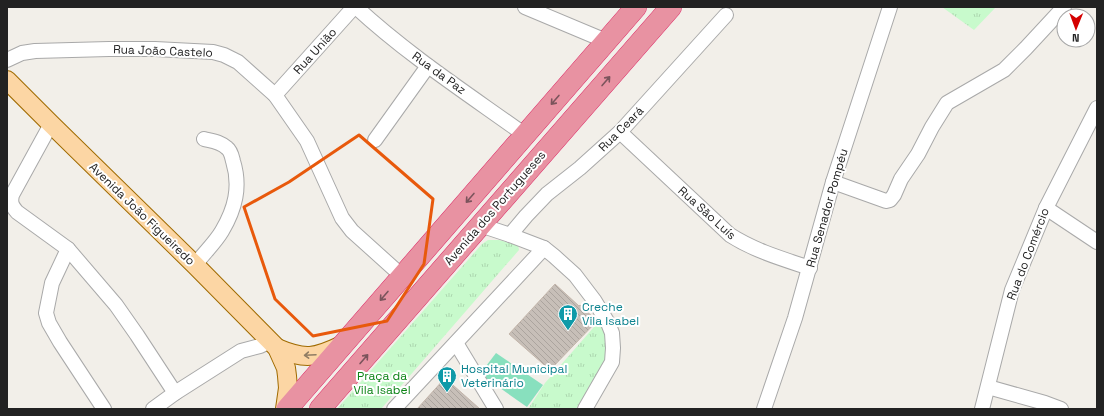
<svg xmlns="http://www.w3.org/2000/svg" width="1104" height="416" viewBox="0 0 1104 416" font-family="'Space Grotesk',sans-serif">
<defs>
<pattern id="park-tufts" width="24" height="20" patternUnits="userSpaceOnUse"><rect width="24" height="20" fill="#c8facc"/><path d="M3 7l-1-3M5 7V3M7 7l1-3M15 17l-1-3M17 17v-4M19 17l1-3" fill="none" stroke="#acd6af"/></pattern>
<pattern id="building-back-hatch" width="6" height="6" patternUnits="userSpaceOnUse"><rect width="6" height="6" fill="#c7bfb8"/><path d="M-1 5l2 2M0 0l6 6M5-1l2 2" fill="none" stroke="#aba49e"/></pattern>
</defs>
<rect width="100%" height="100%" fill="#f2efe9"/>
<!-- park -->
<g fill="url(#park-tufts)">
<path d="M942,7H996L974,30Z"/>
<path d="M488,240H499L518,245L519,250L381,409H337L482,244Z"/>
<path d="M601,319L608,328L609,355L576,409H528L545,383Z"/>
</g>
<!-- pitch -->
<path fill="#88e0be" d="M496,353L543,385L527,407L480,374Z"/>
<!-- building -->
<g fill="url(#building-back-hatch)" stroke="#c4b6ab">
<path d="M555,284L579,306L580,305L597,321L550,370L509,334Z"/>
<path d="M445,378L480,409H417Z"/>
</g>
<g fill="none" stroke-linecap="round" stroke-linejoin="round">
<defs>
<g id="minor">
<path d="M356,7C408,55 468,94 525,135"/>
<path d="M525,7L606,41"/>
<path d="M7,60L22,53L35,51L109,49H155L213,52L224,55L238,62L275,95L307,141L342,218L352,231L402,276"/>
<path d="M275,95L354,7"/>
<path d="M51,124L12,195C10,203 12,206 17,212L68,249L116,305L137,335L175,393"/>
<path d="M620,132L730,235C755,251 783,259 810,268"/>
<path d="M375,140L428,66"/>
<path d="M833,182L886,201L890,200L894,195L901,179L918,154L932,127L947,103L1004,70L1026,48L1064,7"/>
<path d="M1046,208L1097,242"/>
<path d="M480,225L510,235L544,248L554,256L575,275L594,300L608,323L612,333L613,348L612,362L585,409"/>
<path d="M510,235L526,216L547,194L580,168L620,132L726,15"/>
<path d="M68,249L52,283L46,313L49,323L60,342L104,409"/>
<path d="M195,265C203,254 215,243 222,231C235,209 241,187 233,161C232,157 231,151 227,148C221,142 212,141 204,139"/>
<path d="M456,343L496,409"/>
<path d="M988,387L1045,403L1061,409"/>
<path d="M153,409L175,393L241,351L260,346L270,341"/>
<path d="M394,409L544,248"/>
<path d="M764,409L795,318L833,182L890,7"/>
<path d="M982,409L1012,290L1046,208L1097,108"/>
</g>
<g id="major">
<path d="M7,80L51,124L195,265L277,348L286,368L287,376L288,388L285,409"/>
<path d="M277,348C305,360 315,358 342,345"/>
</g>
<g id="highway">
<path d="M287,409L636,7"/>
<path d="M320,409L671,7"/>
</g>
</defs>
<!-- minor casing -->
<use href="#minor" stroke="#a9a9a9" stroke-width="16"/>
<!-- major casing -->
<use href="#major" stroke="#a06b00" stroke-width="20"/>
<!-- highway casing -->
<use href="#highway" stroke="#dc2a67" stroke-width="22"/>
<!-- minor -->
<use href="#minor" stroke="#fff" stroke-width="14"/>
<!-- major -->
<use href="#major" stroke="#fcd6a4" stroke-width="18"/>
<!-- highway -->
<use href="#highway" stroke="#e892a2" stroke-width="21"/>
</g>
<!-- one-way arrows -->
<defs><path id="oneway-shaft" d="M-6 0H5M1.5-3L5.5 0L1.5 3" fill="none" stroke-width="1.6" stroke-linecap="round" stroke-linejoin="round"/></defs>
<g stroke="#7b545c">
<use href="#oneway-shaft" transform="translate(606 81) rotate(-49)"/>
<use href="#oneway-shaft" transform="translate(555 100) rotate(131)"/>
<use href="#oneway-shaft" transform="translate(470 198) rotate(131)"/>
<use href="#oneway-shaft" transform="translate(384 296) rotate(131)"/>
<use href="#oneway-shaft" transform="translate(364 359) rotate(-49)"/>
</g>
<use stroke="#8f7c63" href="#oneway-shaft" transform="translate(310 355) rotate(177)"/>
<!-- marked area -->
<path fill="none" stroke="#e8590c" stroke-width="3" stroke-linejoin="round" d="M359,135L433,199L424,264L387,321L313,336L275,299L244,207L289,182Z"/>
<!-- icons -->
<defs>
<symbol id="building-pin" viewBox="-11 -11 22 30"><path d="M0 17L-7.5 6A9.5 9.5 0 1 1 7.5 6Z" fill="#0f9aa8" stroke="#fff"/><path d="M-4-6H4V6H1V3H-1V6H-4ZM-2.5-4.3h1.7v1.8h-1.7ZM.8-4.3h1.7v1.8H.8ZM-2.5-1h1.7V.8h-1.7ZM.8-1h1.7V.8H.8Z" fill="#fff"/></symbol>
</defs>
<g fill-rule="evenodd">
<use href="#building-pin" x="557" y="303" width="22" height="30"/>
<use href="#building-pin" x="436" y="365" width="22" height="30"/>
</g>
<g text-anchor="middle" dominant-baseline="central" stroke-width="4" stroke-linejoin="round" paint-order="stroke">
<!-- street labels -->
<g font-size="12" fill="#222" stroke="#fff">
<text transform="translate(163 51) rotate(2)">Rua João Castelo</text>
<text transform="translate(315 51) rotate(-48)">Rua União</text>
<text transform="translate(439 73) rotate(36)">Rua da Paz</text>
<text transform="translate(621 129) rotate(-45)">Rua Ceará</text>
<text transform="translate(495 208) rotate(-49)">Avenida dos Portugueses</text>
<text transform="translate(827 208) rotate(-74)">Rua Senador Pompéu</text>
<text transform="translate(707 213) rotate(42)">Rua São Luís</text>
<text transform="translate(142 214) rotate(44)">Avenida João Figueiredo</text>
<text transform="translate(1028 254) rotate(-69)">Rua do Comércio</text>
</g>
<!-- culture labels -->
<g font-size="12" fill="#0d838f" stroke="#fff" text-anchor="start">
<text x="582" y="307">Creche<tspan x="582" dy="14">Vila Isabel</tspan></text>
<text x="461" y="369">Hospital Municipal<tspan x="461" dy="14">Veterinário</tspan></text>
</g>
<!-- park labels -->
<g font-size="12" fill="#0c8416" stroke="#fff">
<text x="382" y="376">Praça da<tspan x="382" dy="14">Vila Isabel</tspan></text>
</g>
</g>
<!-- border -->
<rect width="1104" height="416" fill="none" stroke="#222222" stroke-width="16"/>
<!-- north arrow -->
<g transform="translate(1076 28) rotate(181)"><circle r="19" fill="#ffffff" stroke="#a7a7a7"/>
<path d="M0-3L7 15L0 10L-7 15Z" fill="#d40000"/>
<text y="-6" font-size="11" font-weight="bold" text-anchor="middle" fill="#222222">N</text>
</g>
</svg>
